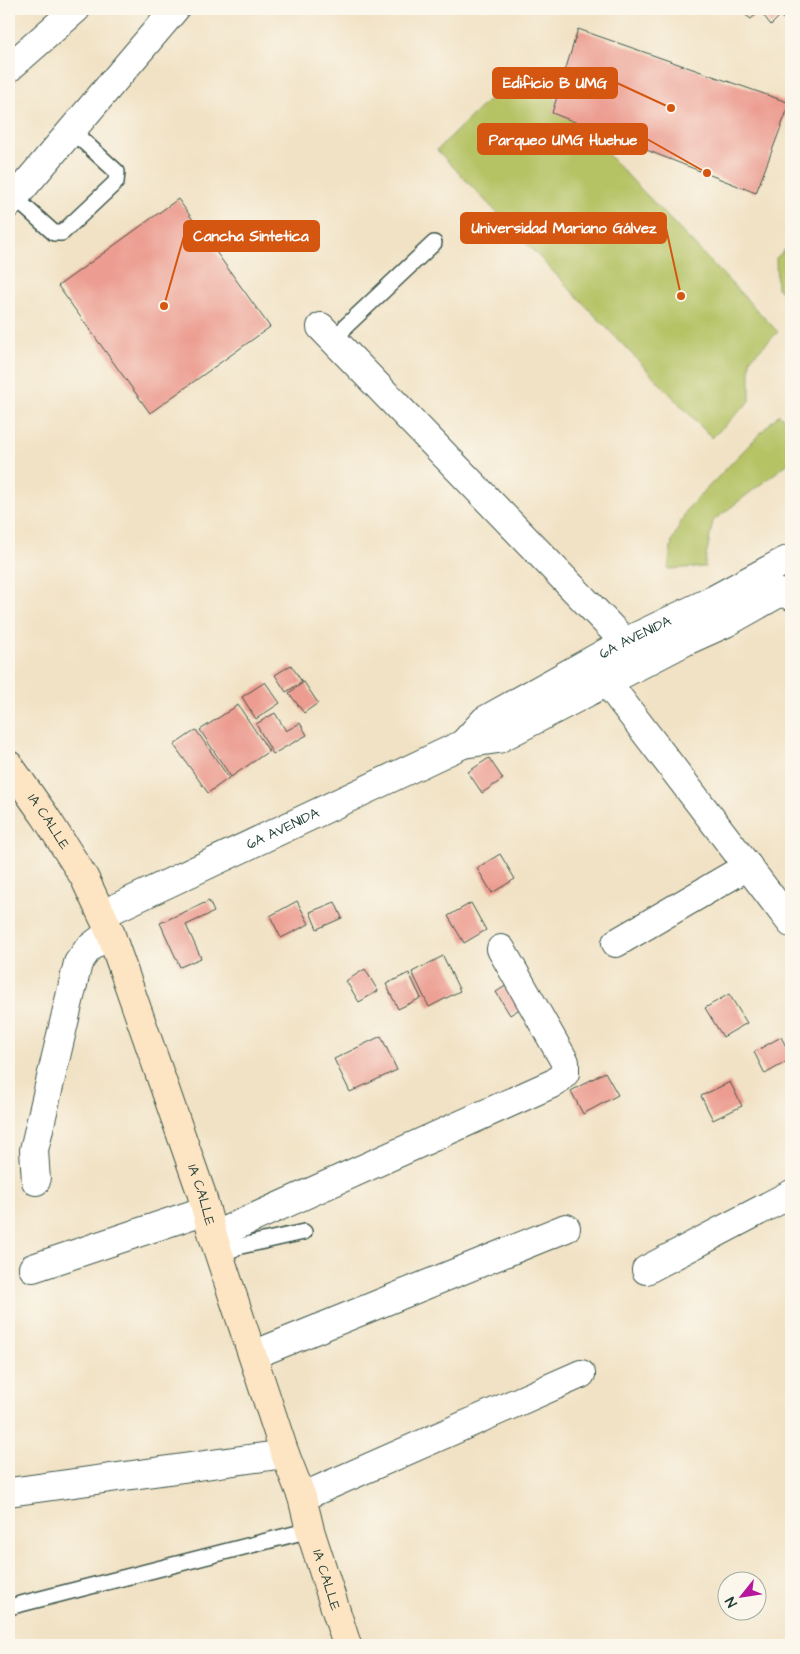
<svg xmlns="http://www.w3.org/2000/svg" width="800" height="1654" viewBox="0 0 800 1654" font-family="'Architects Daughter',sans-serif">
<rect width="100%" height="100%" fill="#fbf7ec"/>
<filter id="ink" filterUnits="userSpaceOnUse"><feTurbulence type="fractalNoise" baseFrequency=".02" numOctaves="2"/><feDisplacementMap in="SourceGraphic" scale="10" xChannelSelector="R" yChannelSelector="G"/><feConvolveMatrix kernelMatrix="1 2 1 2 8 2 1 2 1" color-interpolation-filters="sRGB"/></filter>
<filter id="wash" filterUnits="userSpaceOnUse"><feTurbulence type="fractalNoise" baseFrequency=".0096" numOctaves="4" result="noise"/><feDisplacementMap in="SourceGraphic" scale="20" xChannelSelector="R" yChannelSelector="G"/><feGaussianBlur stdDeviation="1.12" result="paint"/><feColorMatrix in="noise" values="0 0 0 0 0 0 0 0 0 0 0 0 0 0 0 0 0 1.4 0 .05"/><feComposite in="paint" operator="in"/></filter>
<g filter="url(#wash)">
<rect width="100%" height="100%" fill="#f1e2c5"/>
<!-- green -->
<g fill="#b5c365" stroke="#6a804c">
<path d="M523,66L778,332L750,359V401L712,438L437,150Z"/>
<path d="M791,244V301L777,288L776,258Z"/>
<path d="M779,414L791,426V461L713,521L705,562V567L668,569L672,541L687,509Z"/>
</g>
<g id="blocks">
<!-- building -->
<g fill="#ec9c90">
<path d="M737,9H791V26L780,16L771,25L760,11L751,19Z"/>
<path d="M578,29L790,103L756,193L552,113Z"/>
<path d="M178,199L270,327L150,413L58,286Z"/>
<path d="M291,665L302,682L286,692L275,675Z"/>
<path d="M265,682L280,703L256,719L242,697Z"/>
<path d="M304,682L318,703L304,713L289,693Z"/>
<path d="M238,705L269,751L231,777L200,730Z"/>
<path d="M275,713L286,731L300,723L307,735L273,754L256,724Z"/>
<path d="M196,730L229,778L208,793L174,745Z"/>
<path d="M489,758L503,779L482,793L468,772Z"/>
<path d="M500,854L515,879L492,893L477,868Z"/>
<path d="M209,901L214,912L186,925L201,958L180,967L160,923Z"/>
<path d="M297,901L309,924L281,938L270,916Z"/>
<path d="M335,902L342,918L317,929L310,912Z"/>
<path d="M471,903L486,930L464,943L448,916Z"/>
<path d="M443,956L460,991L429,1007L412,972Z"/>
<path d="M365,969L378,991L359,1002L346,981Z"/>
<path d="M409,973L421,998L398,1009L386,984Z"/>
<path d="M515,980L529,1003L510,1015L496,992Z"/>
<path d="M729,994L747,1023L723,1037L705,1008Z"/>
<path d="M381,1036L397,1070L350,1092L334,1059Z"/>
<path d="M781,1037L791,1056V1059L765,1074L754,1052Z"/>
<path d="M605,1072L618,1095L583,1114L571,1091Z"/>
<path d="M730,1082L742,1106L713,1120L701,1096Z"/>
</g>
</g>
</g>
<g filter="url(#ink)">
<use href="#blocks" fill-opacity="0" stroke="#3e564a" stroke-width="1"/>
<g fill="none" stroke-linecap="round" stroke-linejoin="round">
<defs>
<g id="service">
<path d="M14,197L54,233H62L116,182L117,172L71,130"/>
<path d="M335,341L346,326L434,243"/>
<path d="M219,1255L241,1246L304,1232"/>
<path d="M9,1607L310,1530"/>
</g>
<g id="minor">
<path d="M9,68L76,9"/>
<path d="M9,204L175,9"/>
<path d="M321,327L625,642"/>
<path d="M593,664L791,923"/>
<path d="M616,943L748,866"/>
<path d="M36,1181L34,1150L78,963L88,949L110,932"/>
<path d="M213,1236L556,1082L565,1073V1062L501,949"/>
<path d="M33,1268L206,1210"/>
<path d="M646,1270L791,1194"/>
<path d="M253,1355L566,1228"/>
<path d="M9,1492L285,1454"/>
<path d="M302,1497L581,1374"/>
</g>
<g id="tertiary">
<path id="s1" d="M463,744L485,720L625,642L713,600L785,561L791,559"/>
<path id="s2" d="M103,914L463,744L498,739L686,641L726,623L779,593L788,594L791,596"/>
</g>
<g id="secondary">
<path id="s3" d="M9,765L45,816L84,877L110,932L201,1192L213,1236L285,1454L302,1497L310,1530L347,1645"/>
</g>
</defs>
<!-- service casing -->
<use href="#service" stroke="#3e564a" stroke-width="18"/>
<!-- minor casing -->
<use href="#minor" stroke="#3e564a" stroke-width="30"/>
<!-- tertiary casing -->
<use href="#tertiary" stroke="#3e564a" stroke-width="30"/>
<!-- secondary casing -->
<use href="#secondary" stroke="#3e564a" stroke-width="30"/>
<!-- service -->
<use href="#service" stroke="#fff" stroke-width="15"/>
<!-- minor -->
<use href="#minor" stroke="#fff" stroke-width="28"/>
<!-- tertiary -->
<use href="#tertiary" stroke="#fff" stroke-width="28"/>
<!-- secondary -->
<use href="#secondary" stroke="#fde5c4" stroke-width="28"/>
</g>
</g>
<g text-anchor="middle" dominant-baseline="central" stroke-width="4" stroke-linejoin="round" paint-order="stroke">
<!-- street labels -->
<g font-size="14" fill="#1f3d34" stroke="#fbf7ec">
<text stroke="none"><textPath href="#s1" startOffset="204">6A AVENIDA</textPath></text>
<text stroke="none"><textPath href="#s3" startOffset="69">1A CALLE</textPath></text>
<text stroke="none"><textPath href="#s2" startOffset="199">6A AVENIDA</textPath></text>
<text stroke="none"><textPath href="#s3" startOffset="474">1A CALLE</textPath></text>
<text stroke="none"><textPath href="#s3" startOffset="879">1A CALLE</textPath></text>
</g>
</g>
<!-- callouts -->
<path fill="none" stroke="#d45610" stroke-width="2" d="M671 108L617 83M707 173L647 139M681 296L666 228M164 306L184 236"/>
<g fill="#d45610" stroke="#fbf7ec" stroke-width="2">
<circle cx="671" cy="108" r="5"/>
<circle cx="707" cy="173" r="5"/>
<circle cx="681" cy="296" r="5"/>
<circle cx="164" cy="306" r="5"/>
</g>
<g fill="#d45610" stroke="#d45610" stroke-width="2">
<rect x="493" y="68" width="124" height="30" rx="5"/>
<rect x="478" y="124" width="169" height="30" rx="5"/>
<rect x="461" y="213" width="205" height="30" rx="5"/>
<rect x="184" y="221" width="135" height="30" rx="5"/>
</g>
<g font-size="15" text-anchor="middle" font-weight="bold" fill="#fff">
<text x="555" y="88">Edificio B UMG</text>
<text x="563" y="145">Parqueo UMG Huehue</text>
<text x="564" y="233">Universidad Mariano Gálvez</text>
<text x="251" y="241">Cancha Sintetica</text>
</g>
<!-- margin -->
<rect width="800" height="1654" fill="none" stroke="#fbf7ec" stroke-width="30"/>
<!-- north arrow -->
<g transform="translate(742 1596) rotate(240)"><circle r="24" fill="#fbf7ec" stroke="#a3ada2"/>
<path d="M0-4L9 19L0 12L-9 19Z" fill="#b5179e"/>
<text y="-8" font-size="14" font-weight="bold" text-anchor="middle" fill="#1f3d34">N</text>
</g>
</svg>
